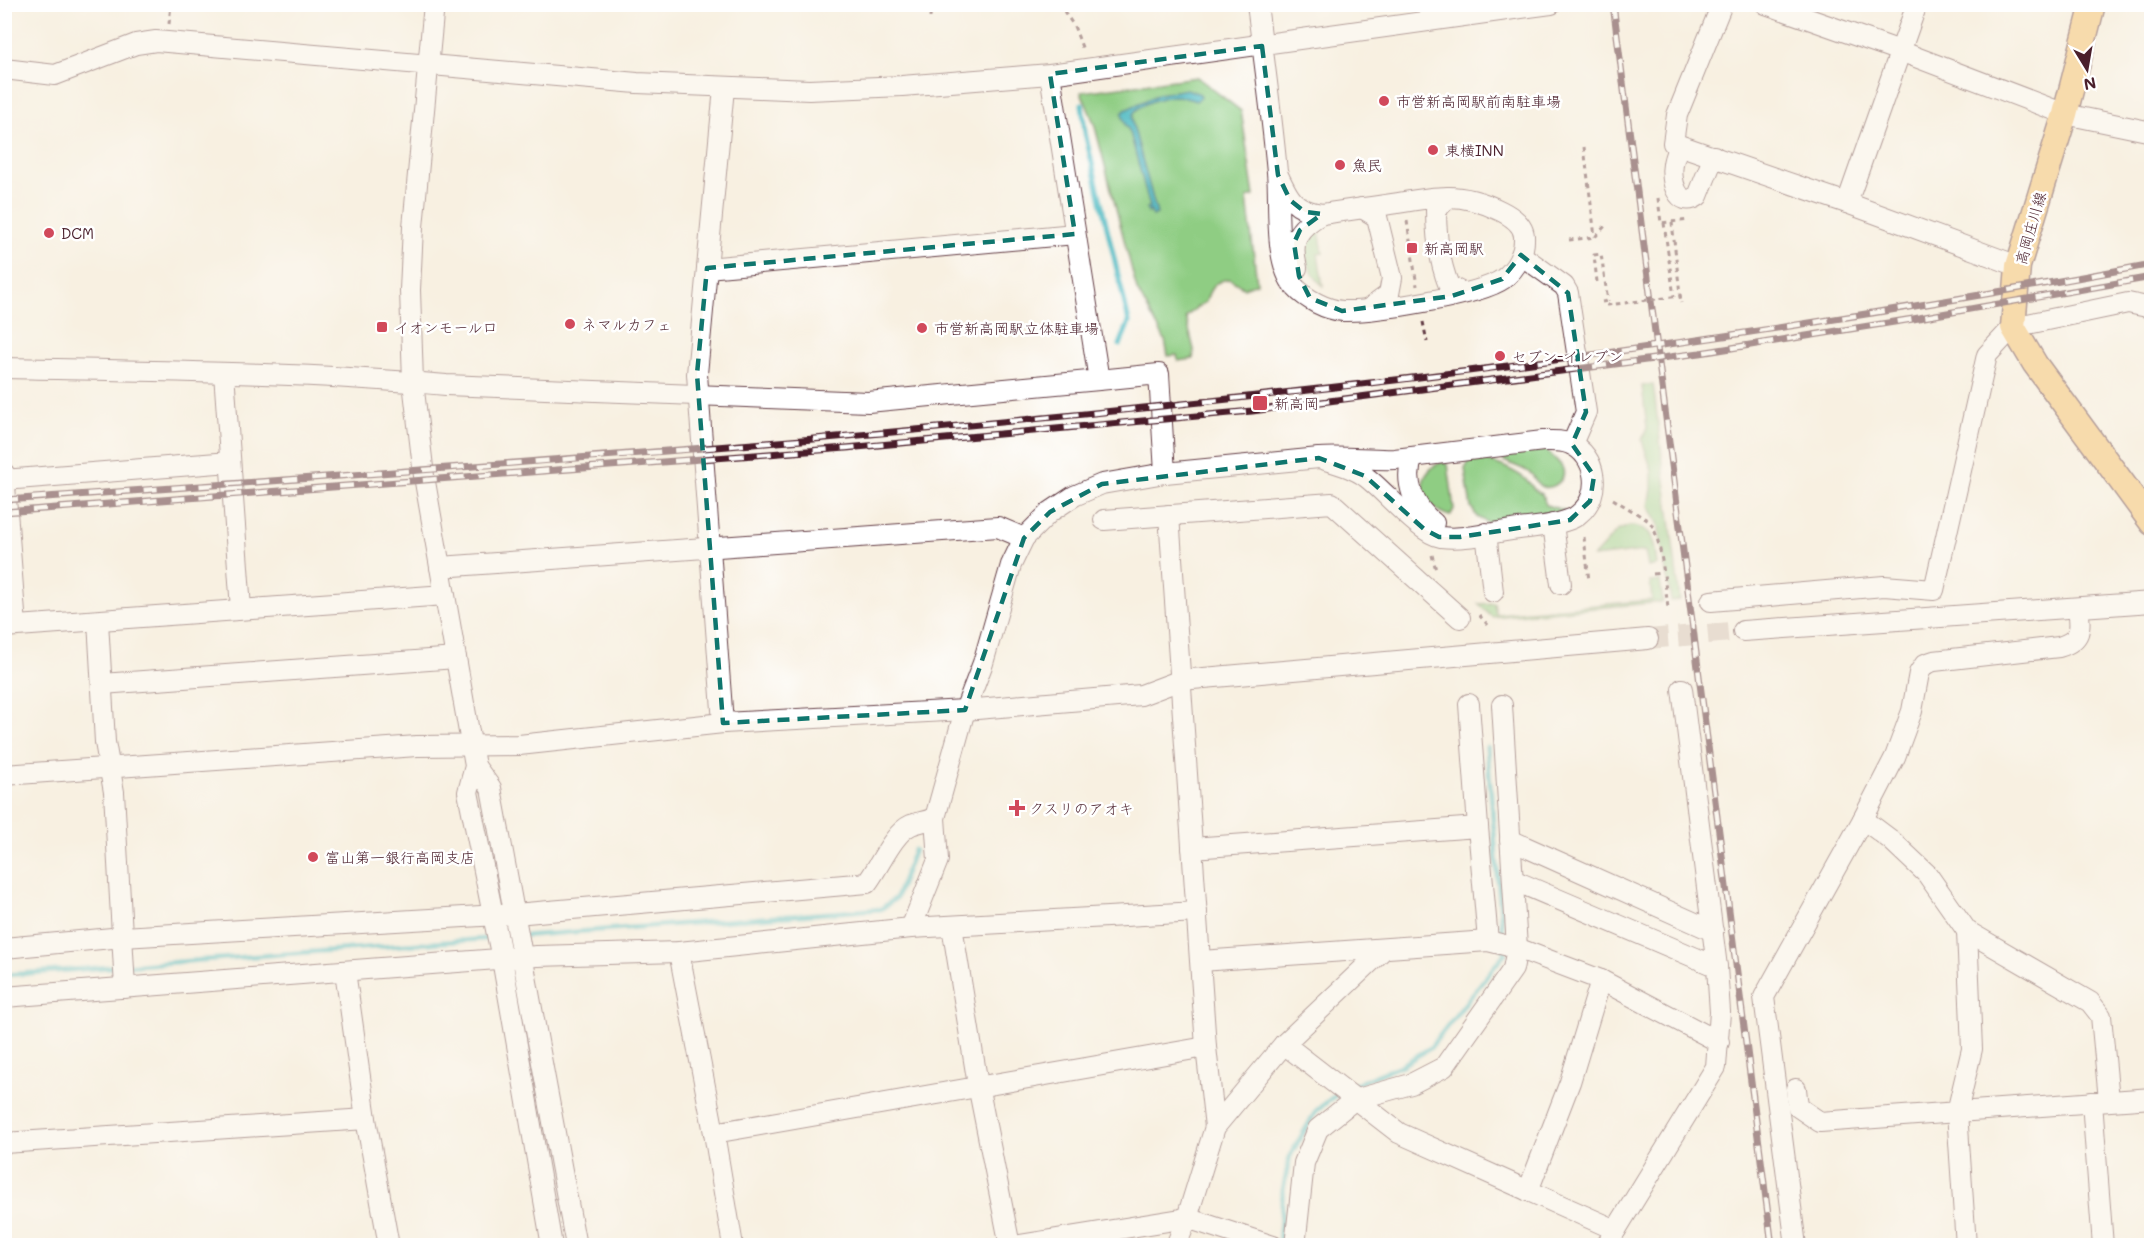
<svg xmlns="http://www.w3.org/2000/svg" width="2156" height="1250" viewBox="0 0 2156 1250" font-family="Mali,'Klee One',sans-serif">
<rect width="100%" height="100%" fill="#fff"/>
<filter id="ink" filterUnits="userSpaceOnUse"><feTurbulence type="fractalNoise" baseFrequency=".0167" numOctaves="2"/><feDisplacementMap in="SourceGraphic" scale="12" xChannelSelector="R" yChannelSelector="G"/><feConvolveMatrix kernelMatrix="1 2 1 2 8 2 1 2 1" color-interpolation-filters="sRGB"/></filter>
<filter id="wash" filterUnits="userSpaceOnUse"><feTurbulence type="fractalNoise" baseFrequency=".008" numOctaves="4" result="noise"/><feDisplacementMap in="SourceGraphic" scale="24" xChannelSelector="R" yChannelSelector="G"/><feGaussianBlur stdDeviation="1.35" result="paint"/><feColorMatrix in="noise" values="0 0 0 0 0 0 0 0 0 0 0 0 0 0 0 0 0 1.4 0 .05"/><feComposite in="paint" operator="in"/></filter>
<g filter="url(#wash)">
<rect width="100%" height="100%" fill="#f8f0e1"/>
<!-- green -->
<g fill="#8fcd83" stroke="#6c7657" stroke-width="1.5">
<path d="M1197,77L1241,111L1254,196L1247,198L1257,283L1244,288L1230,279C1215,280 1209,289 1206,302L1197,307L1186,317L1194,350L1193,359L1178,361L1177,355L1168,356L1165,340L1137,290L1094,123L1081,92Z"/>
<path d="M1319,229L1323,253L1318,254L1323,286C1309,274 1291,237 1319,229Z"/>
<path d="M1653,384L1680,600L1671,601L1658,523L1649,506L1652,489V471L1642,440L1647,428L1642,386Z"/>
<path d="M1545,450C1551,455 1559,461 1562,467C1568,479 1553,490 1543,487C1535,485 1536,477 1530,473C1523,468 1512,465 1504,461L1503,454Z"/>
<path d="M1475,457C1492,462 1509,467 1524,478C1533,484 1529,488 1542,494L1546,505L1566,511L1545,517L1490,524L1477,517L1471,507L1465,469L1470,460Z"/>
<path d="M1442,462L1448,464L1454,509L1450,516C1421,508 1411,475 1442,462Z"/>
<path d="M1629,526C1656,526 1654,545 1657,565L1648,567L1645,551L1593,557L1617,531Z"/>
<path d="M1660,581L1663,602L1492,617L1478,604L1494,603L1496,614L1652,600L1650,582Z"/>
</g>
<!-- water -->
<path fill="#49b8c0" stroke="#4a6c76" stroke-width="1.5" d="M1187,89L1200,94L1201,97L1196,101C1190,99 1183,97 1177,96C1166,96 1136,104 1133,115C1132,117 1133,124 1133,125L1157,214L1152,216L1151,211L1148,212L1147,208L1150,207L1130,132L1125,124L1122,114L1125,110L1159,94Z"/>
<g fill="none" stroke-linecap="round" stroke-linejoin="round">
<!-- stream -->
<g stroke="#49b8c0" stroke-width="5">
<path d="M1082,104L1085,133L1129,322L1120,345"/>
<path d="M1487,747L1503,939"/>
<path d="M4,975L881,909L896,898L914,850"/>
<path d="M1346,1088L1402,1065L1430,1048L1505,953L1504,949"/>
<path d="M1279,1245L1283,1190L1290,1156L1316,1111L1338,1093"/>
</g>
</g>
</g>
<g filter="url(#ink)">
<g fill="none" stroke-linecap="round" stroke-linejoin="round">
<!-- minor-tunnel -->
<path stroke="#d5c6bd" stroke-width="20" stroke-dasharray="20 10" stroke-linecap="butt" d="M1648,639L1743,631"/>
<defs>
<g id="minor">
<path d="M434,4L413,227L410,290L413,382L424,476L475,766L468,792L469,797L502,959L552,1246"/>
<path d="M1257,4C1264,60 1272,116 1277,172C1280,202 1273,262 1295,287C1306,299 1326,310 1343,311C1374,312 1479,296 1503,279C1516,269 1525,253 1524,236C1523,224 1511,216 1501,211C1485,203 1466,197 1448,197C1432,197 1415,200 1398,203C1373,207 1347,210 1322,214C1294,210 1289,199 1278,175"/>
<path d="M1722,4L1677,115L1673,143L1847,203L2018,266"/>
<path d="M1766,4L1900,51L2065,114L2152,132"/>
<path d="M4,69L55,75L136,44L156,41L637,83L809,90L902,86L1050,74L1551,4"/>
<path d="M1679,145C1677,151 1674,157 1673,164C1670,179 1677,210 1698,196L1714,156"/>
<path d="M1449,197L1436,210C1436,237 1439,261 1449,286L1463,293"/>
<path d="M1847,203L1917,4"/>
<path d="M1362,208L1377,217L1392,278L1389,294L1370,308"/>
<path d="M1521,255L1564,286L1568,293L1586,412L1572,444"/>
<path d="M707,268L1075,234"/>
<path d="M1297,268C1290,240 1297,228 1322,214"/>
<path d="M4,368C152,371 300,372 446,385L868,402L1099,380L1050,74"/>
<path d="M224,373L241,609"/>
<path d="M1099,380L1159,374L1165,473"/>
<path d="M1543,441C1552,441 1562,440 1570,444C1597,455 1602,495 1580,513C1577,516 1572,519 1568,520C1553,526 1535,527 1519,529C1494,532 1466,540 1441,537C1420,534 1384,490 1366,477C1353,467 1335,463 1319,458C1345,456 1370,460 1395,459Z"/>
<path d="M1413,457C1403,481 1414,508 1434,523"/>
<path d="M4,473L16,626"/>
<path d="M4,480L230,462"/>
<path d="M1169,515L1206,1047L1215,1127"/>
<path d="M1104,520L1332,503L1460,618"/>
<path d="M1553,524L1561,584"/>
<path d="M1486,533L1493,592"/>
<path d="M440,567L998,527L1024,538"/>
<path d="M1711,601L1884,586L1934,590L1987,355L2013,327L2128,303L2152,308"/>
<path d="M98,621L105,742L114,792L125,988"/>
<path d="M4,627L445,595"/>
<path d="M1743,631L2152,602"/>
<path d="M102,684L456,658"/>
<path d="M1469,704L1478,827"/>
<path d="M723,723L697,374L724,88"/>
<path d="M475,766L491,788L576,1246"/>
<path d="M4,775L417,746L519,745L723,723L965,710L1141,695L1181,680L1648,639"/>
<path d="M1863,819L1891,840L1927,874L1967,931L2090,1002L2101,1016L2109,1100"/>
<path d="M1510,840L1713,931"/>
<path d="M1192,848L1478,827L1488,941"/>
<path d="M1513,880L1717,967"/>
<path d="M952,926L978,1085L1010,1246"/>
<path d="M911,928L938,860L935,818L965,710L983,663L1011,565L1024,538L1050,512L1074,496L1102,484L1165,473L1319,458"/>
<path d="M4,948L123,937L515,914L867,883C880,866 893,833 911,825C918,822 927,821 935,818"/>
<path d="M679,952L714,1133L733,1246"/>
<path d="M1201,961L1488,941L1517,948L1601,980L1719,1042"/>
<path d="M345,971L366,1119L389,1246"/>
<path d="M4,997L537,956L679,952L911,928L1197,912"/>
<path d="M1284,1044L1399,1133L1616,1230"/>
<path d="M1796,1089L1798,1107L1820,1122L2152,1098"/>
<path d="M2092,1102L2103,1246"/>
<path d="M714,1133L1206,1047"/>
<path d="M4,1143L366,1119"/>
<path d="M1528,1191L1570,1082L1601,980"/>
<path d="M1013,1246L1187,1218L1273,1246"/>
<path d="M1176,1246L1187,1218L1215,1127L1284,1044L1384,949"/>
<path d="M1295,1246L1304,1163L1318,1129L1354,1100L1411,1084L1444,1067L1513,969L1517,948L1502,705"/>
<path d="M1606,1246L1716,1067L1720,1012L1717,967L1682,689"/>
<path d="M1796,1246L1764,997L1863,819L1895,757L1912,711L1919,673L1925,664L1934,661L2059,647C2082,640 2081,629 2078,608"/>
<path d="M1966,1246L1957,1112L1972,1049L1967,931"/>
</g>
<path id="major" d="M2093,4L2065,114L2018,266L2013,327L2035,364L2152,523"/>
</defs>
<!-- minor casing -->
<use href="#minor" stroke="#643e46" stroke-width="22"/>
<!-- major casing -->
<use href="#major" stroke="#643e46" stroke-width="27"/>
<!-- path -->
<g stroke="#643e46" stroke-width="3" stroke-dasharray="4.5 4.5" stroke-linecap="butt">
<path d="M1059,4L1074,26L1083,50"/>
<path d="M976,8L977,4"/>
<path d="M930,18L931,4"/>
<path d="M169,24L171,4"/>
<path d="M1584,147L1595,237"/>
<path d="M1658,198L1661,223L1689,220"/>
<path d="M1407,221L1417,286"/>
<path d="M1672,222L1681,303"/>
<path d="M1664,223L1674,297"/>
<path d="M1569,240L1595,237L1605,226"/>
<path d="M1597,282L1594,255L1601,254L1608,301"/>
<path d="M1423,322L1427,342"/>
<path d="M1613,499L1649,521C1662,536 1665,587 1668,608"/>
<path d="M1584,537L1589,581"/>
<path d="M1432,555L1436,570"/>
<path d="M1653,574L1662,573"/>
<path d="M1479,615L1488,625"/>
</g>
<!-- minor -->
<use href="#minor" stroke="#fff" stroke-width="20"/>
<!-- major -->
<use href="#major" stroke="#f7c06c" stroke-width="24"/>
<defs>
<g id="rail">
<path d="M1613,4L1772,1246"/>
<path d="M4,500C524,463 1045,428 1562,359C1702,340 1841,319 1980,295C2038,285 2095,275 2152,264"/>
<path d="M4,512L846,448L1252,411L1700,353L1913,319L2152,277"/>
</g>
</defs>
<!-- rail casing -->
<use href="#rail" stroke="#4a1f2b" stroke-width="7"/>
<!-- rail -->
<use href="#rail" stroke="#fff" stroke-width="4.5" stroke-dasharray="14" stroke-linecap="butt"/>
<!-- path-bridge -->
<path stroke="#643e46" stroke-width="3" stroke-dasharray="4.5 4.5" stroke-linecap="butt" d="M1602,302L1608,301V305L1680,296L1681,303"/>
</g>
</g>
<!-- marked area -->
<path d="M0 0H2156V1250H0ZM1262,46L1278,175L1290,200L1305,212L1322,214L1300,230L1294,243L1299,276L1310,298L1342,311L1452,296L1502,279L1521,255L1568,293L1586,412L1572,444L1594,476L1590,501L1570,520L1460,537H1439L1424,529L1365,476L1319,458L1102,484L1050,512L1024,538L965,710L723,723L697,374L707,268L1075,234L1050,74Z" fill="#f8f0e1" fill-opacity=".55" fill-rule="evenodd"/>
<path fill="none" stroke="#0f766e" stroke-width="4.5" stroke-dasharray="12 8" stroke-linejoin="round" d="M1262,46L1278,175L1290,200L1305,212L1322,214L1300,230L1294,243L1299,276L1310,298L1342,311L1452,296L1502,279L1521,255L1568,293L1586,412L1572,444L1594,476L1590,501L1570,520L1460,537H1439L1424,529L1365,476L1319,458L1102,484L1050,512L1024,538L965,710L723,723L697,374L707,268L1075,234L1050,74Z"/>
<!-- markers -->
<g fill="#d1495b" stroke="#fff" stroke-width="2">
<circle cx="1384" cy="101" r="6"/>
<circle cx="1433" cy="150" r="6"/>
<circle cx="1340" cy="165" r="6"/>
<circle cx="49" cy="233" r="6"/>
<rect x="1406" y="242" width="12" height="12" rx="3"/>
<circle cx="570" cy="324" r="6"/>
<rect x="376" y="321" width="12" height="12" rx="3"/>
<circle cx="922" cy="328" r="6"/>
<circle cx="1500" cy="356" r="6"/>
<rect x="1252" y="395" width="16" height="16" rx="3"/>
<path d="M1014 799h6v6h6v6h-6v6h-6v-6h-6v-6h6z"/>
<circle cx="313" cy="857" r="6"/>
</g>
<g text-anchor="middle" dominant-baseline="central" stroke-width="5" stroke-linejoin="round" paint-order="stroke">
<!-- poi labels -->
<g font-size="15" fill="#4a1f2b" stroke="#fff" text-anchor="start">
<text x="1396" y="101">市営新高岡駅前南駐車場</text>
<text x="1445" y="150">東横INN</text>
<text x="1352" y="165">魚民</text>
<text x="61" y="233">DCM</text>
<text x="1424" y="248">新高岡駅</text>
<text x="582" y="324">ネマルカフェ</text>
<text x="394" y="327">イオンモール口</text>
<text x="934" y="328">市営新高岡駅立体駐車場</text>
<text x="1512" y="356">セブン-イレブン</text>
<text x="1274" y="403">新高岡</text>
<text x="1029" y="808">クスリのアオキ</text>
<text x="325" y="857">富山第一銀行高岡支店</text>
</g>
<!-- street labels -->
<g font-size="15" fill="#4a1f2b" stroke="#fff">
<text transform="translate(2030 228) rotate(-74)">高岡庄川線</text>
</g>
</g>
<!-- margin -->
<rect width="2156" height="1250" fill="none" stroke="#fff" stroke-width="24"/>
<!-- north arrow -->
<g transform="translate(2087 69) rotate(169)" stroke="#ffffff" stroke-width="4.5" paint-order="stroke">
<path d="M0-4.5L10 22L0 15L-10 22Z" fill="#4a1f2b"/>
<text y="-9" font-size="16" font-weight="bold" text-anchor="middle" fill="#4a1f2b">N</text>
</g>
</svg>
